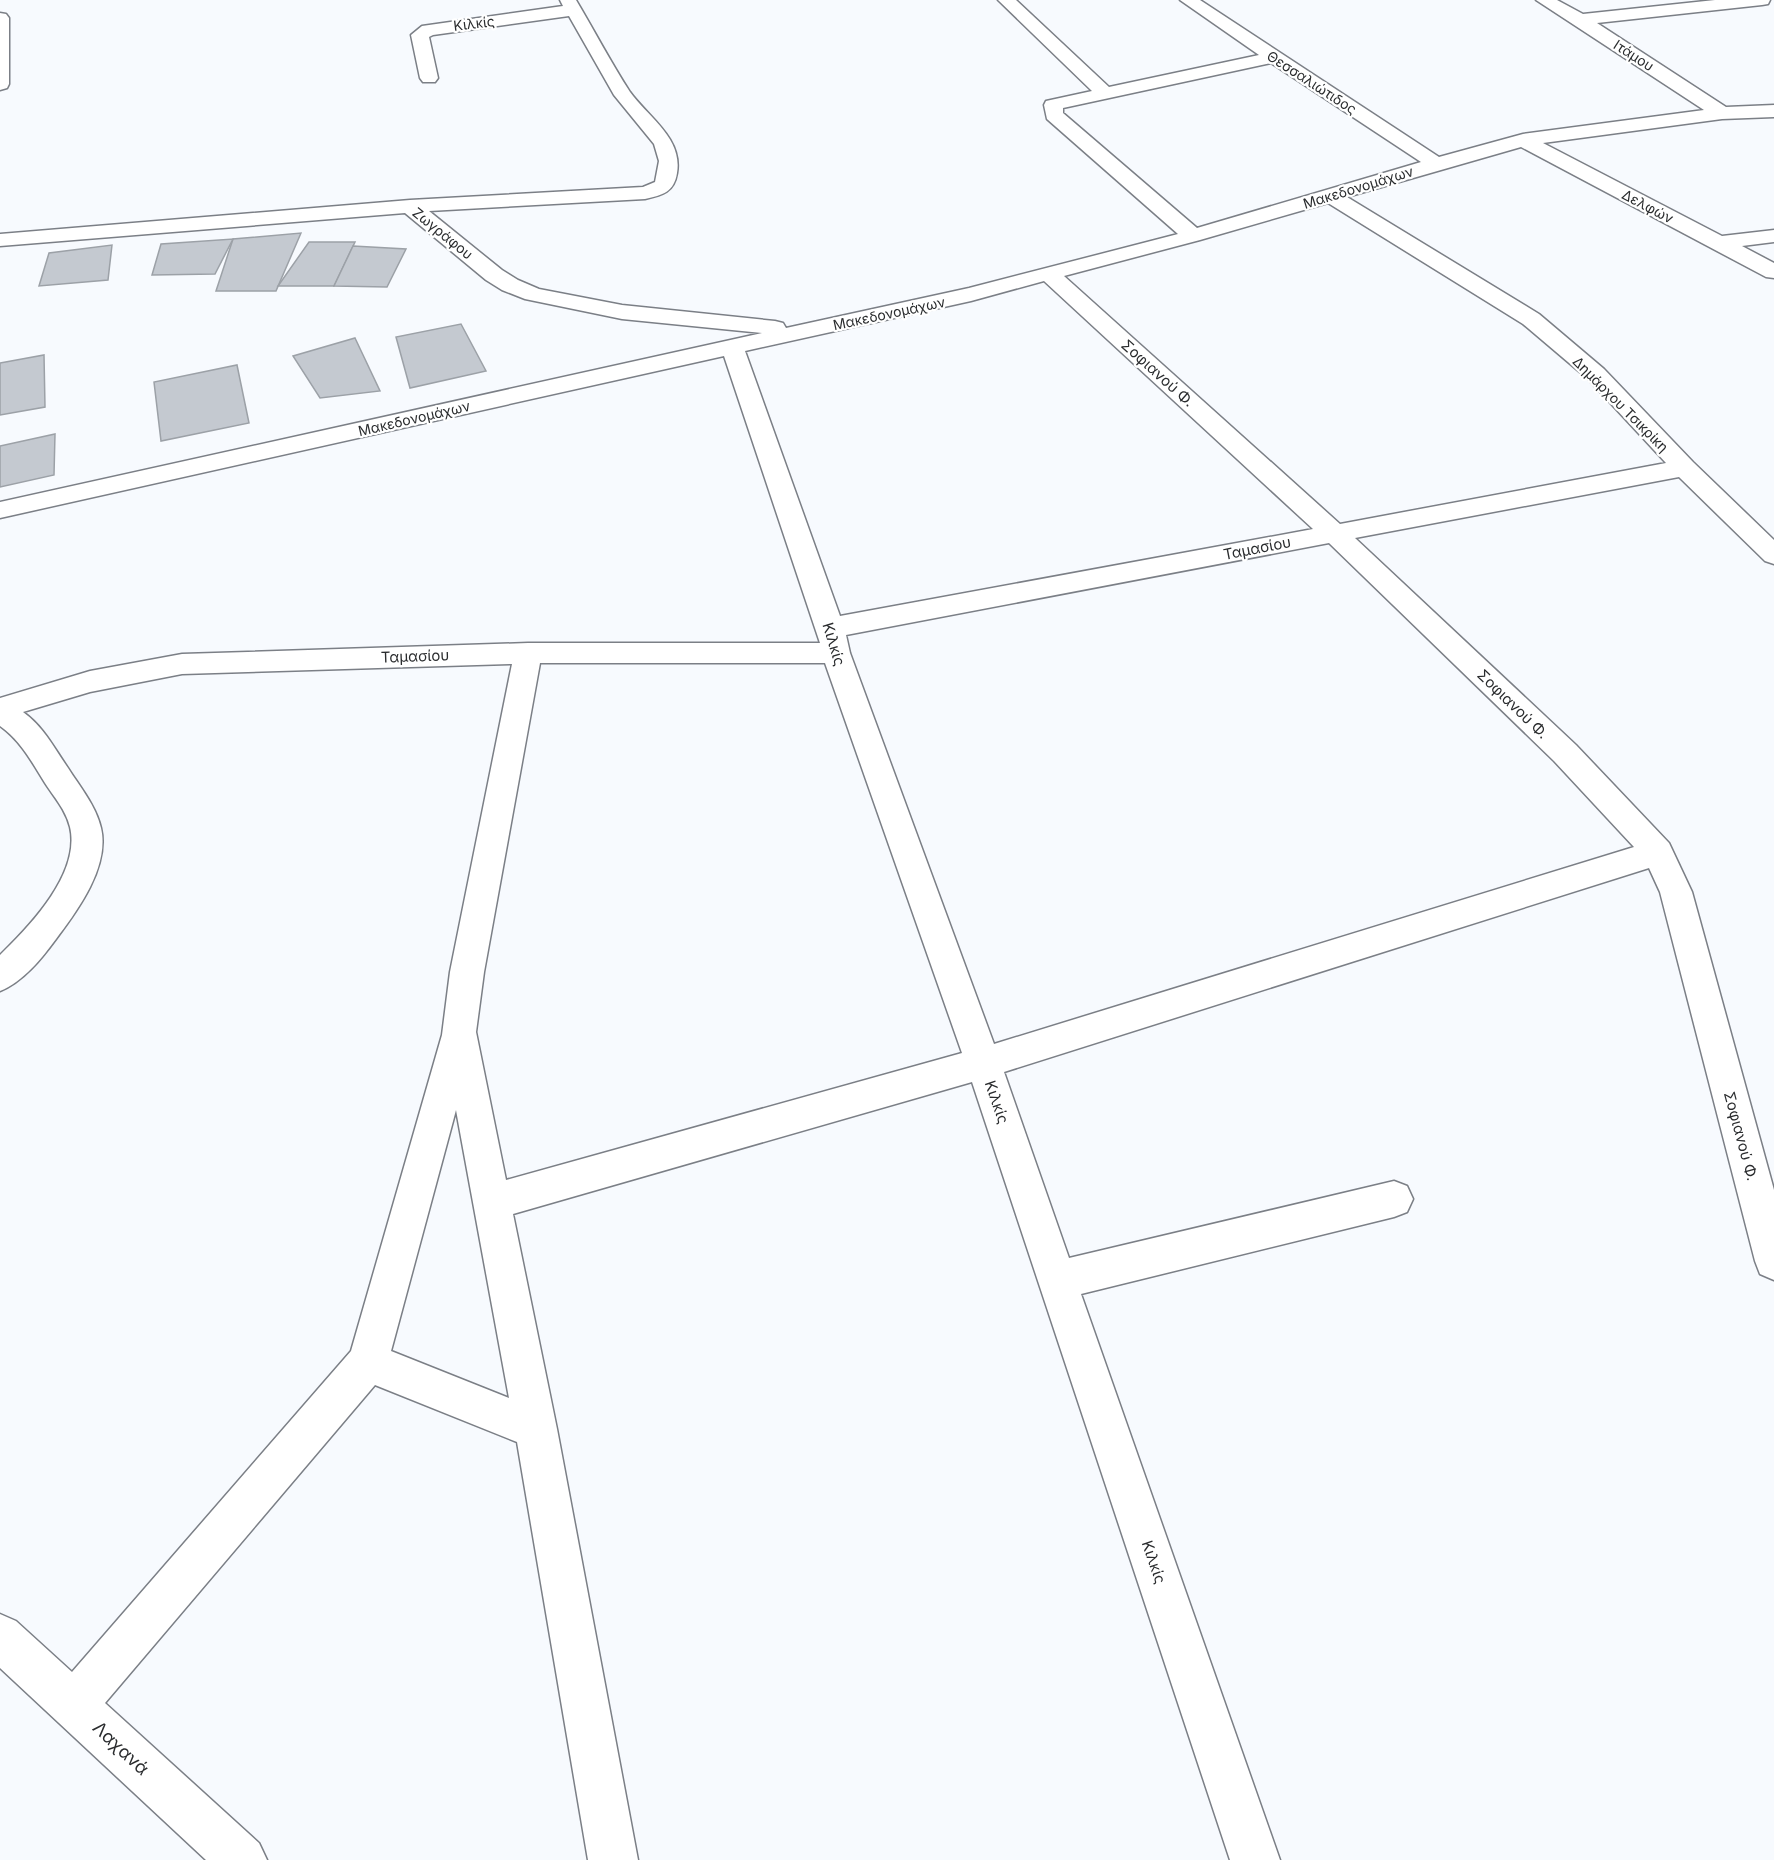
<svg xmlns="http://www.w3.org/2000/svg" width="1774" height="1860" viewBox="0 0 1774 1860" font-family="Inter,sans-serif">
<rect width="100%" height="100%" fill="#f7fafe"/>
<!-- building -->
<g fill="#c4c9d0" stroke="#9ca1a7" stroke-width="1.5">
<path d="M301,233L276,291H216L233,239Z"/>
<path d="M233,239L215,274L152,275L161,244Z"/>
<path d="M309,242H355L334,286H278Z"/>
<path d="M112,245L108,280L39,286L49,253Z"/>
<path d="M353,246L406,249L387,287L334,286Z"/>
<path d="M461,324L486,371L410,388L396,337Z"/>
<path d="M355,338L380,391L320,398L293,356Z"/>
<path d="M44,355L45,407L0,415V363Z"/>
<path d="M237,365L249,423L161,441L154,382Z"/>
<path d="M55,434L54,475L0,487V446Z"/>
</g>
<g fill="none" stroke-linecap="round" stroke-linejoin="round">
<defs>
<g id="minor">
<path d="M560,0H576C594,30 611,63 630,92C648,117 683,138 677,173C674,192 663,195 645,199L429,211L502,270L518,280L539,289L622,305L775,321L783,323L786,328L969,288L1178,234L1047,119L1044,105L1046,101L1092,91L998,0H1016L1109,87L1259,55L1180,0H1200L1439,157L1523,134L1704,110L1536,0H1557L1583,14L1715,0H1770L1768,4L1762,5L1597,23L1726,107L1774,105V117L1722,119L1543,143L1722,236L1774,230V242L1742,246L1774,263V278L1766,277L1521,147L1347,197L1539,314L1604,369L1693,462L1774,540V564L1765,561L1679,477L1355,538L1576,745L1669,843L1692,892L1774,1190V1280L1760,1274L1755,1261L1660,892L1649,868L1004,1072L1069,1258L1394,1181L1407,1186L1413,1199L1407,1212L1394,1217L1081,1294L1280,1860H1230L972,1082L513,1214L557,1429L638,1860H588L517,1442L375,1385L105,1703L259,1843L267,1860H206L0,1668V1614L16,1621L72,1672L351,1351L442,1035L450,972L512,664L182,674L90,692L23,712C44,727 54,748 68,768C80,787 96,806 101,828C110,866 78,910 56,939C42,958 23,982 0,991V955C30,926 81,873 70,827C66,810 54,797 45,783C32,762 21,741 0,726V698L90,671L182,654L528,643H820L724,356L0,518V502L762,333L622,319L525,299L502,290L486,280L405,213L0,246V234L410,200L643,187L655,182L659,161L654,144L614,95L569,16L433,35L429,37L438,78L435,82H423L420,78L411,35L422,26L563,6ZM1271,63L1421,162L1197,228L1063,113V108ZM1328,203L1523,324L1588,379L1666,463L1340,524L1064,276L1200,240ZM1044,281L1313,529L840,616L745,351L971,301ZM1329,543L1554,761L1634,847L994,1044L850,653L846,635ZM540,663H825L962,1053L506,1180L476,1032L484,972ZM456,1110L509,1398L391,1351Z"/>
<path d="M0,13L6,14L9,18V84L7,88L0,90Z"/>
</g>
</defs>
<!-- minor casing -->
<use href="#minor" stroke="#7b7f86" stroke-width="3"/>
<!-- minor -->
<use href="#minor" fill="#fff" fill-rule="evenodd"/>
</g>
<g text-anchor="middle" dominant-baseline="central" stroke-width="4.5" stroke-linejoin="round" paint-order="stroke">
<!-- far-street labels -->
<g font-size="14" fill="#2a2c2e" stroke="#fff">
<text transform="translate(474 23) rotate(-7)">Κιλκίς</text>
<text transform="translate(1634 55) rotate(33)">Ιτάμου</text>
<text transform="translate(1312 82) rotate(33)">Θεσσαλιώτιδος</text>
<text transform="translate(1358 187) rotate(-17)">Μακεδονομάχων</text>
<text transform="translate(1648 206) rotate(28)">Δελφών</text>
<text transform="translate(443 233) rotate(39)">Ζωγράφου</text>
<text transform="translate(889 313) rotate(-12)">Μακεδονομάχων</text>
<text transform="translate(1621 404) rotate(45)">Δημάρχου Τσικρίκη</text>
<text transform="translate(414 418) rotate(-13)">Μακεδονομάχων</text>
</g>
<!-- street labels -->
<g font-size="15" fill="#2a2c2e" stroke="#fff">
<text transform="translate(1158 373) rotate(42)">Σοφιανού Φ.</text>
<text transform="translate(1257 548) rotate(-11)">Ταμασίου</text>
<text transform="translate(834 644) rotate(73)">Κιλκίς</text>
<text transform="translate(415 656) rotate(-2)">Ταμασίου</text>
<text transform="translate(1513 704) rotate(44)">Σοφιανού Φ.</text>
<text transform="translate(997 1102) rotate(71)">Κιλκίς</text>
<text transform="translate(1741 1136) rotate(75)">Σοφιανού Φ.</text>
<text transform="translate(1154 1562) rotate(71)">Κιλκίς</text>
</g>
<!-- near-street labels -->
<g font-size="18" fill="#2a2c2e" stroke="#fff">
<text transform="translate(121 1748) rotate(43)">Λαχανά</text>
</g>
</g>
</svg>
